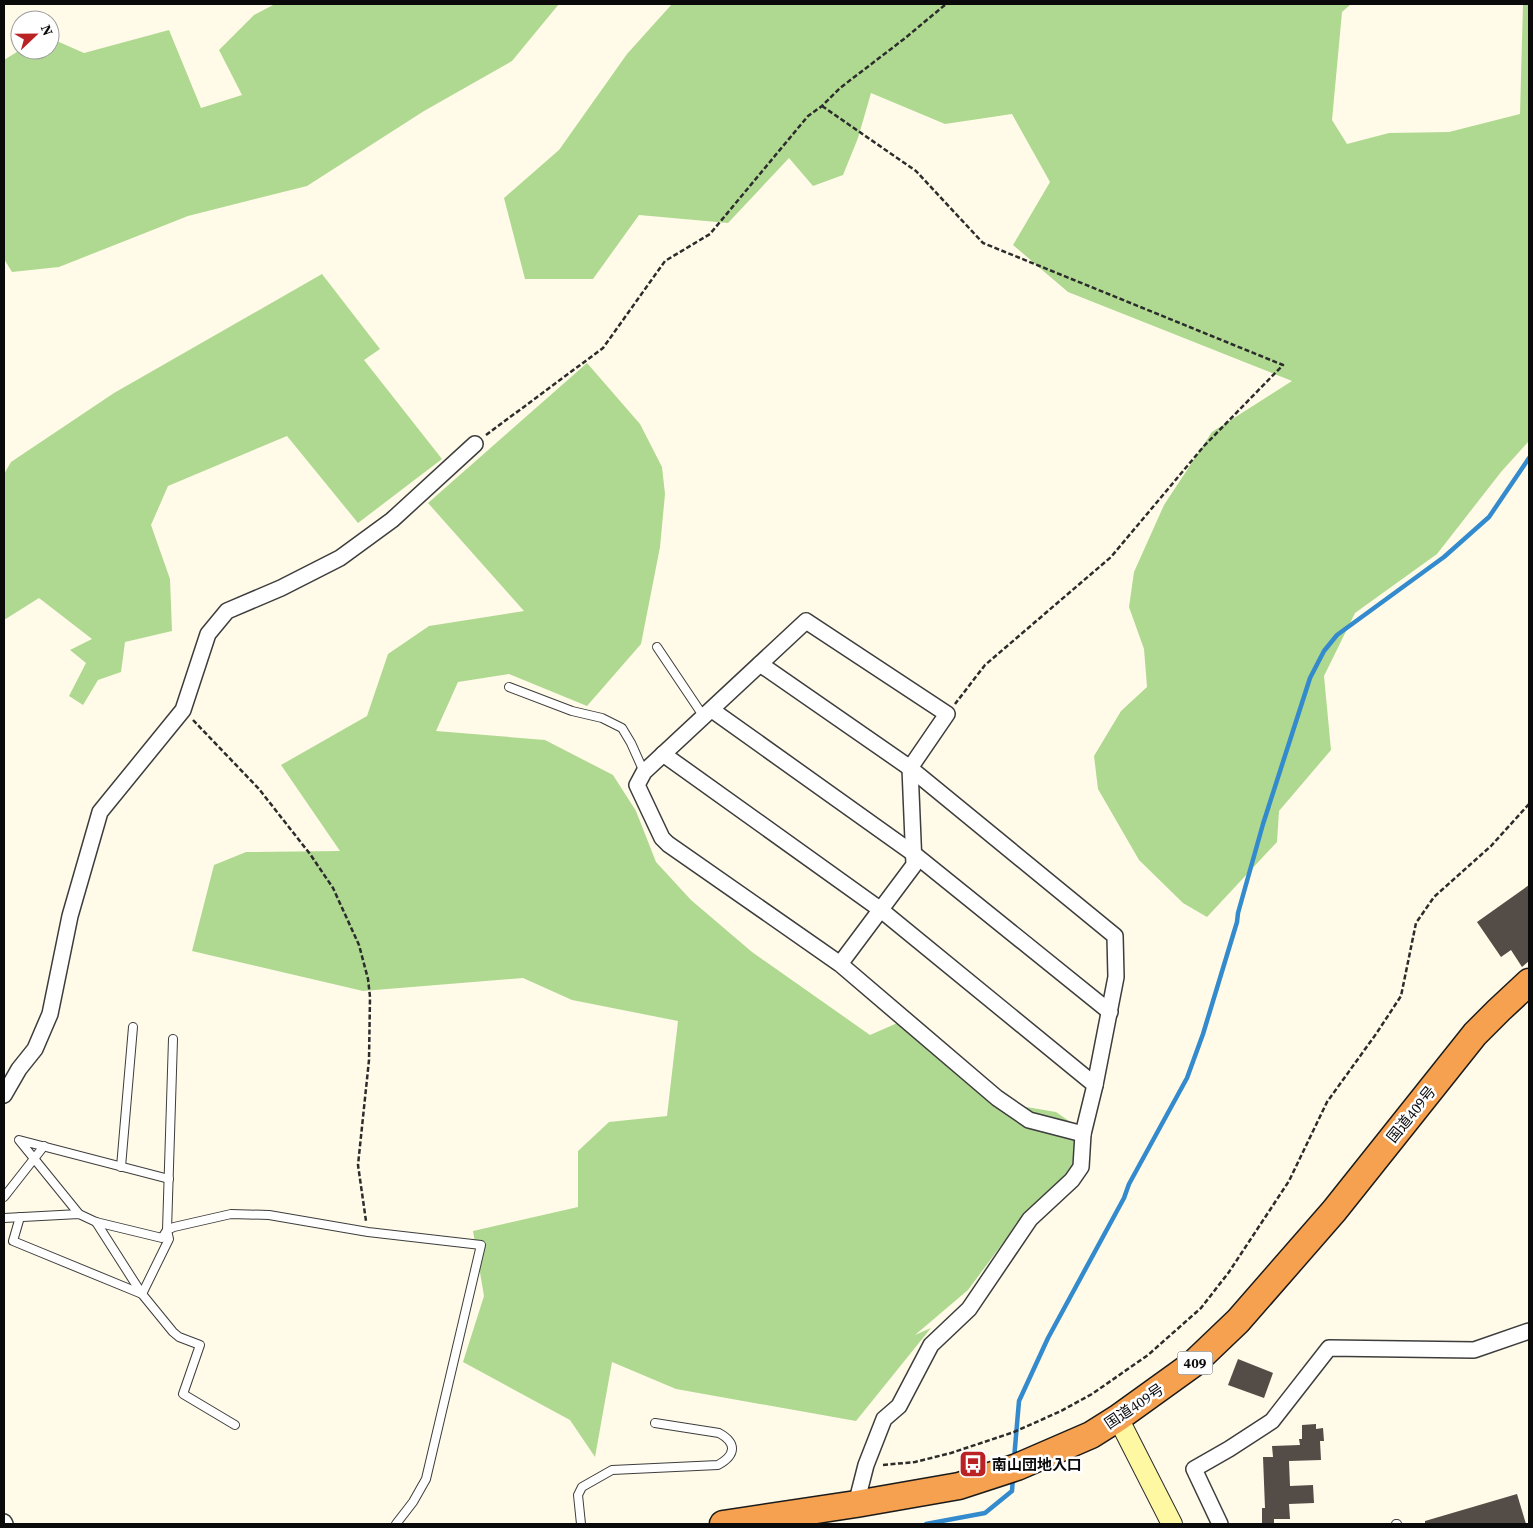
<svg xmlns="http://www.w3.org/2000/svg" width="1533" height="1528" viewBox="0 0 1533 1528" font-family="'Source Serif 4','Noto Sans JP',serif">
<rect width="100%" height="100%" fill="#fffbe8"/>
<!-- forest -->
<g fill="#afd991">
<path d="M275,4H559L512,61L424,111L307,186L188,216L59,267L12,272L4,259V60L20,50H50V38L84,53L169,30L201,108L242,95L219,50L254,15Z"/>
<path d="M672,4H1351L1342,12L1332,120L1347,144L1389,133L1449,132L1520,114L1523,4H1529V441L1501,472L1437,554L1355,613L1324,676L1331,750L1279,811L1277,842L1207,917L1183,903L1139,860L1098,789L1094,756L1121,711L1147,687L1144,649L1129,607L1134,572L1164,505L1212,432L1292,381L1068,292L1013,245L1050,182L1012,114L945,124L871,93L858,138L843,175L813,186L789,158L728,223L639,215L593,279H525L504,198L559,150L627,54Z"/>
<path d="M322,274L380,349L364,360L442,459L358,523L287,436L168,486L151,525L170,579L172,631L125,642L121,672L98,680L83,705L69,696L86,663L70,650L92,639L39,598L4,620V474L11,462L114,393Z"/>
<path d="M587,363L640,424L662,467L665,494L660,547L641,644L587,706L509,674L458,682L436,731L545,740L613,775L636,811L656,862L691,900L752,952L870,1035L911,1017L1009,1104L1056,1112L1085,1132L1079,1159L1050,1196L1020,1220L968,1290L915,1335L931,1328L856,1421L676,1389L612,1362L595,1457L570,1420L463,1362L484,1296L473,1231L578,1207V1151L609,1122L667,1116L678,1021L572,1000L523,978L363,991L192,951L214,865L246,852L340,851L281,765L367,716L388,654L429,626L524,611L428,503Z"/>
</g>
<g fill="none" stroke-linecap="round" stroke-linejoin="round">
<!-- stream -->
<g stroke="#338bce" stroke-width="4.5">
<path d="M1014,1459L1019,1401L1048,1338L1124,1198L1129,1184L1187,1078L1203,1034L1237,922L1238,913L1263,824L1310,678L1324,651L1337,635L1444,557L1489,517L1529,458"/>
<path d="M926,1524L985,1513L1012,1491L1013,1477"/>
</g>
</g>
<!-- building -->
<g fill="#534c47">
<path d="M1529,885V961L1522,967L1511,950L1501,957L1477,922Z"/>
<path d="M1238,1359L1273,1373L1264,1398L1228,1385Z"/>
<path d="M1316,1424V1429L1323,1428L1324,1441H1320L1321,1460L1289,1461L1290,1486L1313,1485L1314,1503L1289,1504L1290,1519H1274V1523L1262,1524V1508H1265L1263,1457H1273L1272,1446L1300,1445L1299,1439H1302V1425Z"/>
<path d="M1517,1494L1526,1524H1425V1521Z"/>
</g>
<g fill="none" stroke-linecap="round" stroke-linejoin="round">
<defs>
<g id="lane">
<path d="M657,647L704,717"/>
<path d="M509,687L572,711L602,718L622,728L631,743L644,772"/>
<path d="M121,1167L133,1027"/>
<path d="M4,1197L44,1146"/>
<path d="M79,1214L19,1140L169,1179"/>
<path d="M20,1217L13,1241L142,1294L169,1239L167,1230L173,1039"/>
<path d="M4,1218L79,1214L96,1222L162,1238L167,1230L174,1227L231,1214L269,1215L368,1232L481,1245L426,1479L413,1502L396,1524"/>
<path d="M96,1222L142,1294L173,1332L179,1337L200,1345L183,1394L235,1425"/>
<path d="M581,1524L578,1495L582,1487L612,1470L718,1465C736,1455 737,1443 719,1433L655,1423"/>
<path d="M1396,1524H1397"/>
</g>
<g id="street">
<path d="M760,664L910,768L1115,936L1116,977L1095,1085L1083,1134L1081,1167L1072,1180L1030,1219L969,1309L931,1345L899,1406L884,1419L866,1465L856,1504"/>
<path d="M712,710L914,854L1110,1012"/>
<path d="M663,754L881,910L1095,1085"/>
<path d="M840,964L914,865L910,768L947,714L806,621L644,772L637,785L662,838L668,844L840,964L997,1098L1029,1120L1083,1134"/>
<path d="M4,1095L19,1069L35,1049L50,1014L70,916L100,812L183,710L208,634L227,611L281,588L340,558L392,520L475,444"/>
<path d="M4,1522L5,1524"/>
<path d="M1220,1524L1194,1469L1229,1449L1272,1421L1329,1348L1474,1350L1529,1331"/>
</g>
<path id="secondary" d="M1118,1418L1172,1524"/>
<path id="highway" d="M723,1524L856,1504L959,1486L1017,1467L1091,1435L1118,1418L1193,1364L1238,1321L1334,1211L1475,1034L1499,1010L1529,982"/>
</defs>
<!-- lane casing -->
<use href="#lane" stroke="#3d3d3d" stroke-width="10"/>
<!-- street casing -->
<use href="#street" stroke="#3d3d3d" stroke-width="18"/>
<!-- secondary casing -->
<use href="#secondary" stroke="#2c2c2c" stroke-width="22"/>
<!-- highway casing -->
<use href="#highway" stroke="#1b1b1b" stroke-width="29"/>
<!-- path -->
<g stroke="#2c2c2c" stroke-width="2.5" stroke-dasharray="5 2.5" stroke-linecap="butt">
<path d="M822,106L916,171L983,243L1283,365L1204,446L1111,557L985,665L955,704"/>
<path d="M486,435L603,348L665,261L710,234L808,116L822,106L840,88L904,39L946,4"/>
<path d="M193,720L259,789L310,854L333,888L359,945L368,979L370,997L369,1060L358,1165L366,1221"/>
<path d="M883,1465L915,1462L951,1453L1014,1432L1061,1411L1092,1394L1148,1355L1201,1308L1229,1272L1289,1181L1327,1102L1376,1034L1401,996L1416,923L1434,897L1491,846L1529,804"/>
</g>
<!-- lane -->
<use href="#lane" stroke="#fff" stroke-width="8"/>
<!-- street -->
<use href="#street" stroke="#fff" stroke-width="15"/>
<!-- secondary -->
<use href="#secondary" stroke="#fff8a3" stroke-width="20"/>
<!-- highway -->
<use href="#highway" stroke="#f6a14f" stroke-width="26"/>
</g>
<!-- icons -->
<defs>
<symbol id="bus-square" viewBox="-11 -11 22 22"><rect x="-9" y="-9" width="18" height="18" rx="4" fill="#bb2224" stroke="#fff"/><path d="M-5-6H5V4H4V6H2V4H-2V6H-4V4H-5ZM-3.5-4V0h7V-4ZM-3.5 1.2v1.5H-2V1.2ZM2 1.2v1.5H3.5V1.2Z" fill="#fff"/></symbol>
</defs>
<g fill-rule="evenodd">
<use href="#bus-square" x="957" y="1448" width="32" height="32"/>
</g>
<g text-anchor="middle" dominant-baseline="central" stroke-width="5" stroke-linejoin="round" paint-order="stroke">
<!-- shield labels -->
<rect fill="#fff" stroke="#545454" stroke-width="1" x="1177.5" y="1351.5" width="35" height="23" rx="4"/>
<g font-size="14" font-weight="bold" fill="#0a0a0a">
<text x="1195" y="1363">409</text>
</g>
<!-- street labels -->
<g font-size="15" fill="#0a0a0a" stroke="#fff">
<text transform="translate(1411 1114) rotate(-51)">国道409号</text>
<text transform="translate(1134 1406) rotate(-34)">国道409号</text>
</g>
<!-- poi labels -->
<g font-size="15" font-weight="bold" fill="#0a0a0a" stroke="#fff" text-anchor="start">
<text x="992" y="1464">南山団地入口</text>
</g>
</g>
<!-- border -->
<rect width="1533" height="1528" fill="none" stroke="#0a0a0a" stroke-width="10"/>
<!-- north arrow -->
<g transform="translate(35 35) rotate(68)"><circle r="24" fill="#ffffff" stroke="#9d9d9d"/>
<path d="M0-4L9 19L0 12L-9 19Z" fill="#bb2224"/>
<text y="-8" font-size="14" font-weight="bold" text-anchor="middle" fill="#0a0a0a">N</text>
</g>
</svg>
